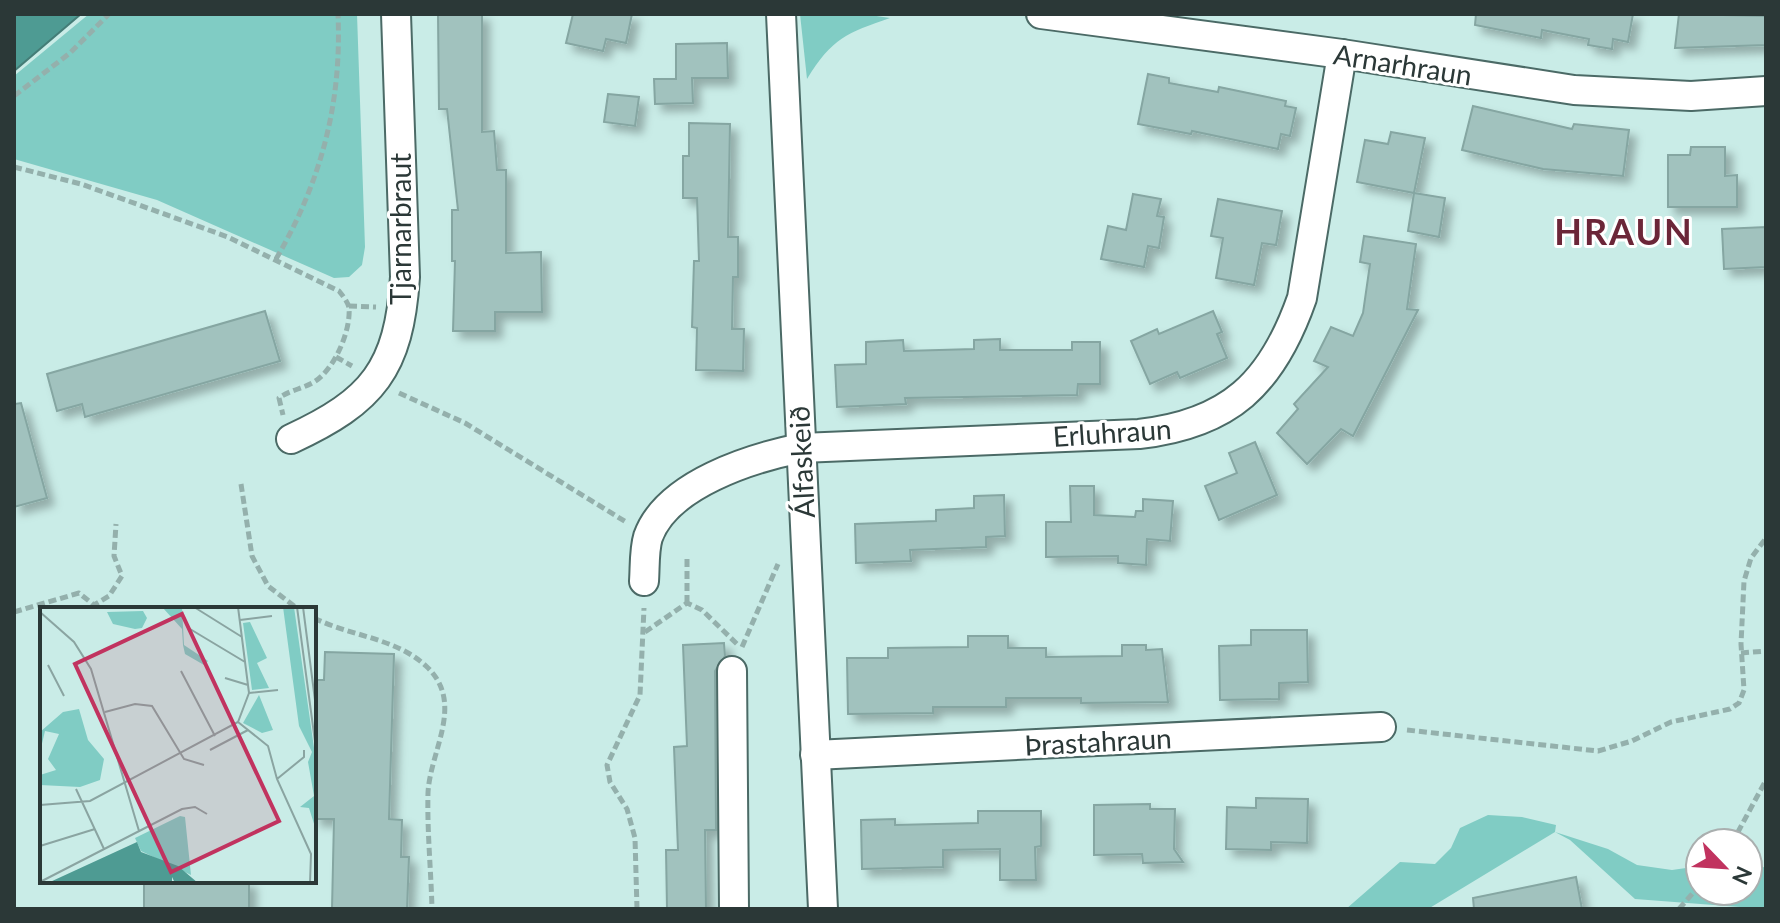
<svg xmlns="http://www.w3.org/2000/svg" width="1780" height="923" viewBox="0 0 1780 923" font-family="Lato,sans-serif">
<defs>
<filter id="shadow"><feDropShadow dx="7" dy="7" stdDeviation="4" flood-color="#0004"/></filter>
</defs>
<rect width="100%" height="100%" fill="#c9ece7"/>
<!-- green -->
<g fill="#80ccc4">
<path d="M89,14H357L365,247L362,265L349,277L334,278L157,200L14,159V76Z"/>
<path d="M800,14H863L890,18C847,33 832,38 807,79Z"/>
<path d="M1488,815L1522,817L1556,825L1555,832L1608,849L1637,865L1672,870L1700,866V891H1748V868L1766,867V909L1635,899L1570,840L1555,832L1428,909H1346L1400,862L1435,864L1451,848L1460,828Z"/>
</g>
<!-- water -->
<path fill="#4e9b93" stroke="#447d77" stroke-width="2" d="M14,14H81L14,71Z"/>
<!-- building -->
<g fill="#a1c2be" stroke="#85a6a2" stroke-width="2" filter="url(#shadow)">
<path d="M438,14H482V132L494,131L497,170H506V253L541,252L542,312H495V331H453L455,261H452V210H458L447,109H439Z"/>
<path d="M573,14H632L626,43L606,39L603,51L566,43Z"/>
<path d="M1476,14H1633L1628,42L1613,39L1612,49L1588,45L1589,39L1542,30L1541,38L1475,25Z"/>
<path d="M1679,14L1766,16V45L1675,48Z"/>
<path d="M727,43L728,78H692L693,103L655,104L654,79H676V44Z"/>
<path d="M1148,74L1169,78V83L1218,92L1219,87L1286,101L1285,106L1296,108L1290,136L1281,134L1278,149L1192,131L1191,134L1138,124Z"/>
<path d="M608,94L639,97L635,126L604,122Z"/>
<path d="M1473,106L1572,129L1574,124L1629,130L1623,176L1543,169L1462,150Z"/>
<path d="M689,123L730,124L728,237H738V277H733L732,329H744L743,371L696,370L697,328L692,327L694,261H699L697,198H683V156H689Z"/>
<path d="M1391,132L1425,138L1414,193L1357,182L1365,140L1388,144Z"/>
<path d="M1691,147H1725V176L1737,175V207H1668V155H1690Z"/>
<path d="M1414,193L1445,198L1439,237L1408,231Z"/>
<path d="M1133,194L1161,199L1157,216L1164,217L1159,248L1148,246L1144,267L1101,259L1108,226L1126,230Z"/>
<path d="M1218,199L1282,211L1276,245L1262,243L1254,285L1216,278L1223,238L1211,236Z"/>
<path d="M1766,227V267L1724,269L1722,229Z"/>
<path d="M1364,236L1416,244L1407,309L1418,310L1353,436L1341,429L1307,464L1277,433L1298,409L1294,404L1328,367L1314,361L1331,327L1353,336L1363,313L1370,264L1360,262Z"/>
<path d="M265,311L280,361L85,417L82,404L57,411L47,374Z"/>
<path d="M1213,311L1222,332L1217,334L1227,358L1180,378L1177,372L1150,384L1131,341L1157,329L1159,334Z"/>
<path d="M1000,339V350H1072V342H1100V384H1078L1077,395L905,398L906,404L837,407L835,365L866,364V342L903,340L904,351L974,349V340Z"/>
<path d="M21,403L47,498L14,507V404Z"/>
<path d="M1255,442L1277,495L1219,520L1205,486L1237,473L1229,453Z"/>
<path d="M1070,486H1094V515L1135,517L1136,511H1143V499L1173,501L1170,541L1147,539L1146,565L1118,563V556L1046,557V522H1071Z"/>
<path d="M1004,495L1005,536L986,537V547L910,550L911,561L856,563L855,524L936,521V510L974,508V496Z"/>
<path d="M1251,630H1307L1308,682L1279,683V699L1220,700L1219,646L1251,645Z"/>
<path d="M968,636H1008V648H1046V657L1122,656V645H1146V650L1162,649L1168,702L1081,703V698H1006V707H933V713L848,714L847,658H888V648L968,647Z"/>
<path d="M724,643L725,656L715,671L716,830H705L706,909H667L666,850H678L674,747L687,746L683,645Z"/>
<path d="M325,652L394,654L389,819L402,820L401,857H409L407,909H332L334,819H314V680H324Z"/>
<path d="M1256,798L1308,799L1307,843L1271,842V850L1226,849L1227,807L1256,808Z"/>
<path d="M1150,804V809H1175L1174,849L1183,862L1143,863L1142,854L1094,855V805Z"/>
<path d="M978,811H1041V846L1035,847L1036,880H1000V849L943,850V867L862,869L861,820L895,819V825L978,823Z"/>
<path d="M1576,877L1582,909H1474L1473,898Z"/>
<rect x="144" y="881" width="105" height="28"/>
</g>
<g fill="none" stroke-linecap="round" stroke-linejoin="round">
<defs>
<g id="minor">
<path d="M781,14L823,909"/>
<path d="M1041,14L1342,54L1574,90L1691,96L1766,91"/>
<path d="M291,439C373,401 399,369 405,277L396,14"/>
<path d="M644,581C645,568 644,550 648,537C667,484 752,458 801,448L1139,434C1229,424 1272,384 1302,298L1342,54"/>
<path d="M732,671L734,909"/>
<path d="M815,755L1381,727"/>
</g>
</defs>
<!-- minor casing -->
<use href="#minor" stroke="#4b6a66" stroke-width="32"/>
<!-- path -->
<g stroke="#94b0ac" stroke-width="5" stroke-dasharray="8 4" stroke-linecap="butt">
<path d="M14,96L70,53L109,14"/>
<path d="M14,167L81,184L228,237L339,291C343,296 348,302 349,308C351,331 334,370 314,382C302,389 290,390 279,398L283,415"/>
<path d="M276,259C321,182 342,103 338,14"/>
<path d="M349,306L376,307"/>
<path d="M336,357L352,366"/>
<path d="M399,393L465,423L626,522"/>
<path d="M241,484L252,556L268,586L298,609"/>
<path d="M687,603V556"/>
<path d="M14,612L79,593L94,605L109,596L122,576L114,556L116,524"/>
<path d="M314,618C350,636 396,638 426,666C466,703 430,750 428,793C427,831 431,870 432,909"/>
<path d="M645,632L687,603L702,610L738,645"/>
<path d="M742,647L778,564"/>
<path d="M1741,653L1766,651"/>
<path d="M1407,730L1598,751L1632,741L1671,722L1730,709L1739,703L1744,690L1741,644L1744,581L1751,558L1766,538"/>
<path d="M1732,843L1766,780"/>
<path d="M637,909L635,838L627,809L610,782L607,765L640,695L644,608"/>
<path d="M1679,909L1700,885"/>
</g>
<!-- minor -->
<use href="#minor" stroke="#fff" stroke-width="28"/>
</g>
<g text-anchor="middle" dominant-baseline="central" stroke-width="6" stroke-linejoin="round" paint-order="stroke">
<!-- street labels -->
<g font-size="28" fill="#2b3837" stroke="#fff">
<text transform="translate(1403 64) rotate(9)">Arnarhraun</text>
<text transform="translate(400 229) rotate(-90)">Tjarnarbraut</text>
<text transform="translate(1112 432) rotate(-4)">Erluhraun</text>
<text transform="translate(801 462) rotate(-93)">Álfaskeið</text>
<text transform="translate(1098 741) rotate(-3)">Þrastahraun</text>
</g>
<!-- district labels -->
<g font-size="36" font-weight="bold" letter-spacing="2" fill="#6b2638" stroke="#fff">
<text x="1624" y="231">HRAUN</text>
</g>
</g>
<!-- overview -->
<g transform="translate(40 607)">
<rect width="276" height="276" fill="#c9ece7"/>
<path d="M142,0L144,38L168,54L164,58L145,47L143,38L142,22L123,1ZM243,0H254L276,155V223L269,201L260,200L274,189L268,155L272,145L259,119ZM103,4L107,11L102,21L95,22L73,17L67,5ZM210,15L227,51L217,56L229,81L212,83L203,16ZM219,88L233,123L222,126L203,116ZM39,102L48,133L64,152L60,173L40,180L0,178V168L16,163L8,152L19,127L5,124L0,145V125L23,105ZM140,209L145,210L151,268L101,244L95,231Z" fill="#80ccc4"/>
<path d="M97,235L101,245L138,259L158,276H135L132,270V276L10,275Z" fill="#4e9b93"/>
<path fill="none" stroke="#8aa4a1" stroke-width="2" d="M154,0L202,30M257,0L276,142M263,0L276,101M0,5L34,35L51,62L99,224M200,13L232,9M150,22L205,55M8,58L24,89M141,64L175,129M185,71L208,78M209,86L238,83M65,105L95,97L112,99L144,152L164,158M198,115L228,139L237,172L271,247L270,276M170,143L208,123M237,172L264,150V143M36,182L64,242M0,198L50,194L198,115L209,86L198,0M0,239L55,222M0,275L142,202L155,200L167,207"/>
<path fill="#c1335f" fill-opacity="0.15" stroke="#c1335f" stroke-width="4" d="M142,7L239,214L131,265L35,57Z"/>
<rect width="276" height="276" fill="none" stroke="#2b3837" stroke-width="4"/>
</g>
<!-- border -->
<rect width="1780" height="923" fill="none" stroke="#2b3837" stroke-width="32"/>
<!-- north arrow -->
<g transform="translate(1724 867) rotate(115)"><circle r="38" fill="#ffffff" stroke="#aaafaf" stroke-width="2"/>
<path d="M0-6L14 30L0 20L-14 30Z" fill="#c1335f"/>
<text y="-12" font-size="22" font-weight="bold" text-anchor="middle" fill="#2b3837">N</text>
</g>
</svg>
